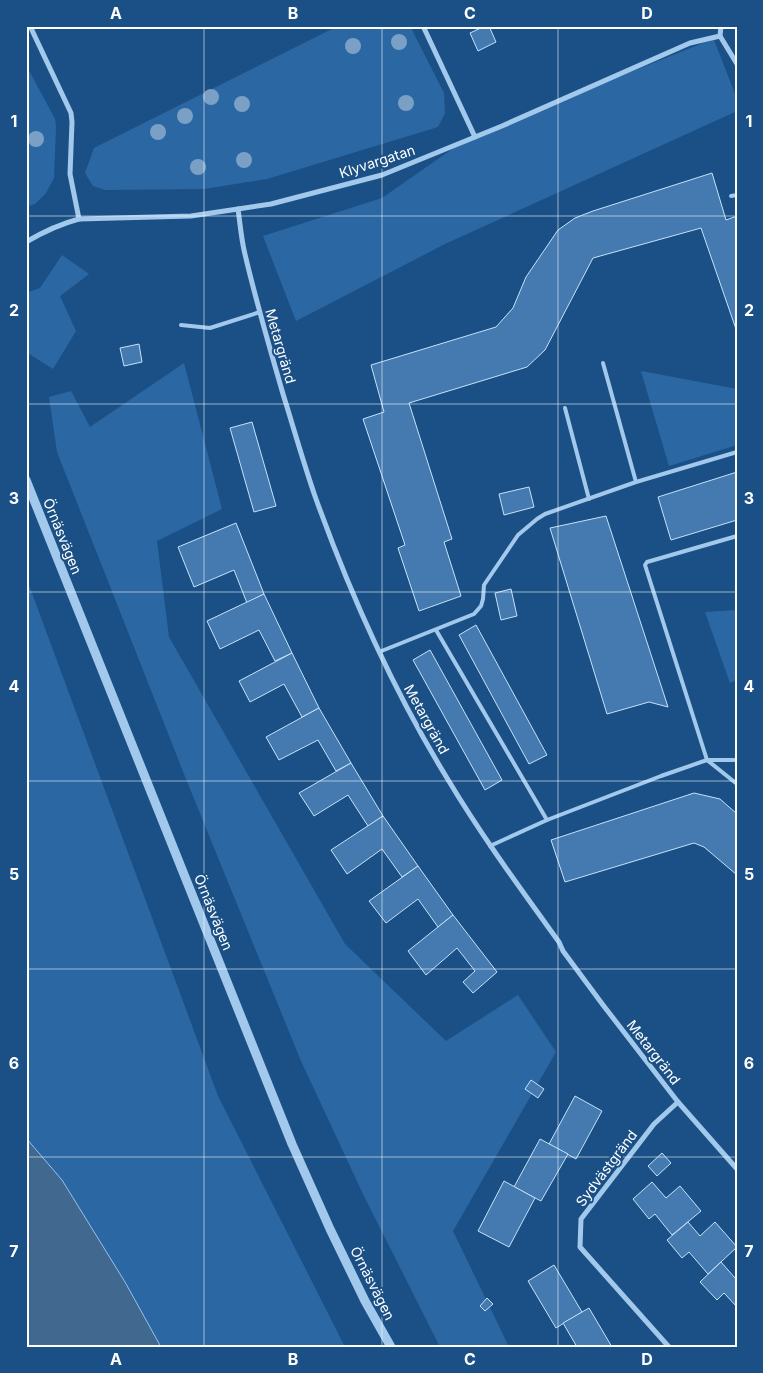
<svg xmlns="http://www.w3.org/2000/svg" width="763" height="1373" viewBox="0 0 763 1373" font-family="Inter,sans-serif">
<rect width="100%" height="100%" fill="#1b5086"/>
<!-- green -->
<g fill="#2b68a3">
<path d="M338,26H410L444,93L445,113L438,127L267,179L204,189L105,190L93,186L85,173L94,148Z"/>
<path d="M714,40L737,99V111L445,244L296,321L263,236L382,198L471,136L703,43Z"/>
<path d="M26,65L55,119L56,127L54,178L46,193L35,204L26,207Z"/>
<path d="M62,255L89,274L60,296L76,331L53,369L26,352V293L40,288Z"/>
<path d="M184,363L222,509L157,541L169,637L345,944L446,1041L518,995L556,1052L453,1231L509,1347H440L363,1194L301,1061L186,779L57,452L49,397L71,391L90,427Z"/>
<path d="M641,371L737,389V445L669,466Z"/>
<path d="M26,577L218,1096L345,1347H161L125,1282L62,1180L26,1138Z"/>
<path d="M737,610V680L730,683L705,612Z"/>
</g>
<!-- water -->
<path fill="#41688f" stroke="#95c4ee" d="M26,1138L62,1180L125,1282L161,1347H26Z"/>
<!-- building -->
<g fill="#447aaf" stroke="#c7e1f9">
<path d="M485,26H489L496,42L478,51L470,33Z"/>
<path d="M712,173L726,220L737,216V332L701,228L593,258L545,350L527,367L409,403L452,539L444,542L461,596L419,611L398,548L405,545L363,419L384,412L371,365L496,327L513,308L526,277L558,230L575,218L593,211Z"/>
<path d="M139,344L142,362L124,366L120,348Z"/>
<path d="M252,422L276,506L254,512L230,428Z"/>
<path d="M737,472V520L671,540L658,497Z"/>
<path d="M529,487L534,507L504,515L499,494Z"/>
<path d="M606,516L668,707L649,702L607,714L550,528Z"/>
<path d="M236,523L264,594L247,603L234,570L194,587L178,547Z"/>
<path d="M511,589L517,616L501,620L495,593Z"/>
<path d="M264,594L292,653L275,661L259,630L220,649L207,621Z"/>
<path d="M476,625L547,755L529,764L459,635Z"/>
<path d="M430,650L502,780L485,790L413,660Z"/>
<path d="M292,653L319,708L302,717L284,684L250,702L239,681Z"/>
<path d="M319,708L351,763L336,771L318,740L279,760L266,737Z"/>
<path d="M351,763L383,816L368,826L348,795L314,816L299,793Z"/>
<path d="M694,793L720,799L737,814V875L704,847L694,843L565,882L551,840Z"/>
<path d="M383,816L418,866L402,877L382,849L347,874L331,850Z"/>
<path d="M418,866L453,915L438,927L418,899L386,923L369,901Z"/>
<path d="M453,915L497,972L473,993L463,982L475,971L457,948L426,975L408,951Z"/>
<path d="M531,1080L544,1089L538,1098L525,1089Z"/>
<path d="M575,1096L602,1111L576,1159L549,1144Z"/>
<path d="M540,1139L568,1154L541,1201L514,1187Z"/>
<path d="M662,1153L671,1163L657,1176L648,1166Z"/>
<path d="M504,1181L535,1198L509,1247L478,1231Z"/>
<path d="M652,1182L666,1198L680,1186L701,1211L672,1235L655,1214L649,1219L633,1199Z"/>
<path d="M688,1222L700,1236L715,1222L737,1247L708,1274L689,1252L682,1258L667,1240Z"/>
<path d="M721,1262L735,1278L737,1277V1307L724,1293L717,1300L700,1282Z"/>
<path d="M554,1265L582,1312L556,1328L528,1281Z"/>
<path d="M487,1298L493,1304L485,1311L480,1306Z"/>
<path d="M589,1308L612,1347H577L563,1323Z"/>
</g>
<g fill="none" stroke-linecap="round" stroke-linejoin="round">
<!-- service -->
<g stroke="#a2c8ec" stroke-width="4">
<path d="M731,196L737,195"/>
<path d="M181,325L210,328L260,312"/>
<path d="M603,363L636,482"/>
<path d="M565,408L589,499"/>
<path d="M737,536L647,562L645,565L707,760H737"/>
<path d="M436,630L547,820"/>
<path d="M379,652L474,614L481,606L483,599L484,585L518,535L537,519L545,514L636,482L737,452"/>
<path d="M490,846L547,820L661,776L707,760L737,784"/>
</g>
<!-- minor -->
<g stroke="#a2c8ec" stroke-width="5">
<path d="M30,26L71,113L72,122L70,174L79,219"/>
<path d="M423,26L475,137"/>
<path d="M721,26L720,36L737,64"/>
<path d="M238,209C240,223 241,236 244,250C255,298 269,346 283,394C294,429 304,465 316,499C351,596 393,690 447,778C481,835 520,888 559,942L563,951L603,1005L678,1102L737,1169"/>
<path d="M26,242C43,232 60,224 79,219L191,216L238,209L271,204L382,175L502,126L690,43L720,36"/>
<path d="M669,1347L580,1247L581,1219L654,1124L678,1102"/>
</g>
<!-- tertiary -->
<path stroke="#a2c8ec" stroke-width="9" d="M26,480L292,1144L330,1229L365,1301L391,1347"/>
</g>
<!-- trees -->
<g fill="#7aa0c5">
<circle cx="399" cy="42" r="8"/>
<circle cx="353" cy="46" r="8"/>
<circle cx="211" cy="97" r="8"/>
<circle cx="406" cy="103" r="8"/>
<circle cx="242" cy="104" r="8"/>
<circle cx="185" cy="116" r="8"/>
<circle cx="158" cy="132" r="8"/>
<circle cx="36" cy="139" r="8"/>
<circle cx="244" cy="160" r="8"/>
<circle cx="198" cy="167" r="8"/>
</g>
<!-- grid -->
<path fill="none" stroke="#fff" stroke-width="1" stroke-opacity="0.55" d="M204,26V1347M382,26V1347M558,26V1347M26,216H737M26,404H737M26,592H737M26,781H737M26,969H737M26,1157H737"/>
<g text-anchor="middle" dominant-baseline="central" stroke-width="4" stroke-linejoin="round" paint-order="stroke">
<!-- street labels -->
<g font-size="14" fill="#fff" stroke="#1b5086">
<text transform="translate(377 161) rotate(-18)">Klyvargatan</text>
<text transform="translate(281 346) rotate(74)">Metargränd</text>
<text transform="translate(63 536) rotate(68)">Örnäsvägen</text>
<text transform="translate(427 719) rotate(61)">Metargränd</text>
<text transform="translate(214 912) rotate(68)">Örnäsvägen</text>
<text transform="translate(654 1052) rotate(52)">Metargränd</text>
<text transform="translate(606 1168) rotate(-53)">Sydvästgränd</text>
<text transform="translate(373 1283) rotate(63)">Örnäsvägen</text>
</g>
</g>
<!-- border -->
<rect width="763" height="1373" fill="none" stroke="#1b5086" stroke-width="55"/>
<rect x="28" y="28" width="708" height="1318" fill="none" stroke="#fff" stroke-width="2"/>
<g font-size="16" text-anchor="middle" font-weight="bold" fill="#fff">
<text x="116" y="19">A</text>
<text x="293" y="19">B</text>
<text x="470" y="19">C</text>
<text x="647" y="19">D</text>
<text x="14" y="127">1</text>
<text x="749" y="127">1</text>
<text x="14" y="316">2</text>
<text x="749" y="316">2</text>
<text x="14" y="504">3</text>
<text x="749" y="504">3</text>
<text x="14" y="692">4</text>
<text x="749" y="692">4</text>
<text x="14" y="880">5</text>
<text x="749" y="880">5</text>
<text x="14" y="1069">6</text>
<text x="749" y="1069">6</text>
<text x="14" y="1257">7</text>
<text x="749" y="1257">7</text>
<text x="116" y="1365">A</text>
<text x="293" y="1365">B</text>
<text x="470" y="1365">C</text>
<text x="647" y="1365">D</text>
</g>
</svg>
